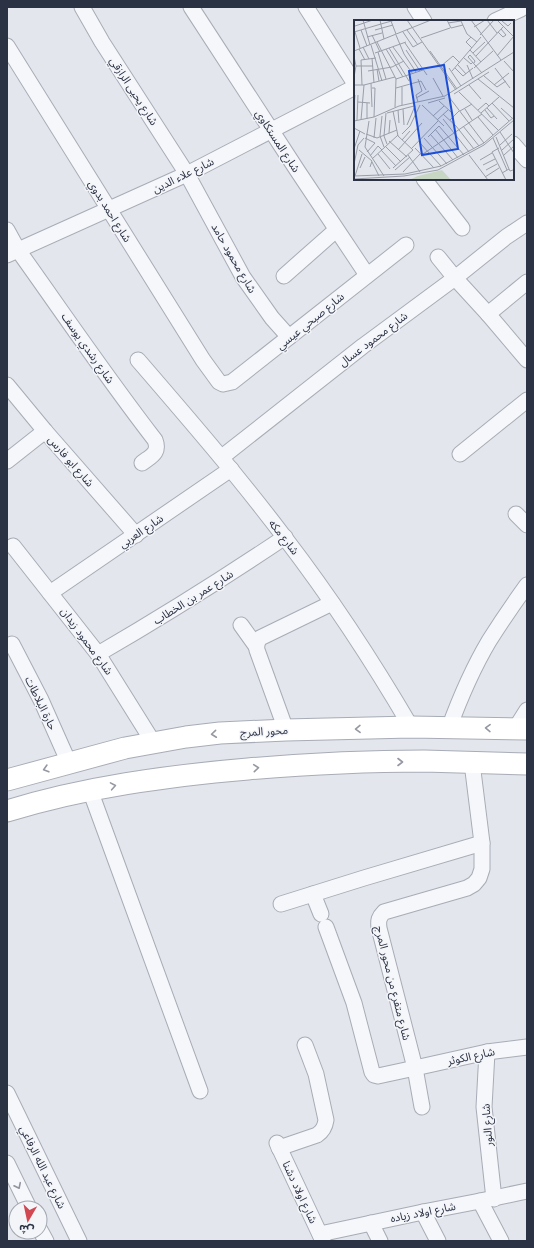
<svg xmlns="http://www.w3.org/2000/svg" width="534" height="1248" viewBox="0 0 534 1248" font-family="'DM Sans','Noto Sans Arabic',sans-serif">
<rect width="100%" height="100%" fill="#e3e6ec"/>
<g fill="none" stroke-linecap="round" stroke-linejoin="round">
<defs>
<g id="minor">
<path d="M82,7L102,42L187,174L243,277L272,318L289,337"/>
<path d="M191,7L297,170L367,275"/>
<path d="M306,7L355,84"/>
<path d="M415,7L424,21"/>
<path d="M495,21L521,9"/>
<path d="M7,46L203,360L219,382L223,384L232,382L406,245"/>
<path d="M513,144L527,160"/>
<path d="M424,179L462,228"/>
<path d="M7,230L18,250C63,313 107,378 155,440C160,453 151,456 142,463"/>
<path d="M7,255L187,174L355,87"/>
<path d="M438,257L455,278L488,314L527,360"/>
<path d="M284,276L336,230"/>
<path d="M488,314L527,282"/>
<path d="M138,360C188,418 239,477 285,538C331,598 373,662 411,727"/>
<path d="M7,385L45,431L136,535"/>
<path d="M460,454L527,400"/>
<path d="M222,457L363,346L455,278L506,237L527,223"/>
<path d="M7,461L45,431"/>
<path d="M516,514L527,525"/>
<path d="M13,546L98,654L153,742"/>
<path d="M50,593L231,469"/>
<path d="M241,625L256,646"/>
<path d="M12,644L41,700L69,763"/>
<path d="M98,654C162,617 224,578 285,537"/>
<path d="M449,728C460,698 473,668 489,641C501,622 514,603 527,585"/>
<path d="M515,729L527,710"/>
<path d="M286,730L257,650C256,645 257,642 260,638L332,603"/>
<path d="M90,790L200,1091"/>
<path d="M313,894L321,914"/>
<path d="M281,904L364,878L482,843"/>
<path d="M326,927L354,1003L372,1072L374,1075L378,1076L415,1068L487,1052L527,1047"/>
<path d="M487,1052L484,1107L494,1199"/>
<path d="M7,1093L79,1241"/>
<path d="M422,1107L415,1068L379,928C378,920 379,917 384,912L467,888L474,884L479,878L482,869V843L472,763"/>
<path d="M277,1143L323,1241"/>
<path d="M279,1148L317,1135C323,1131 325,1127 326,1120L316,1074L305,1045"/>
<path d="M7,1163L29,1208"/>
<path d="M480,1201L501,1241"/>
<path d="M423,1212L438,1241"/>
<path d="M371,1223L380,1241"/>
<path d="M40,1230L46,1241"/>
<path d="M320,1234L423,1212L480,1201L527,1191"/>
</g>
<g id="secondary">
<path d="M7,780L125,748L186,737L220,733L286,730L411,727L527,729"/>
<path d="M7,811C85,787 167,776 248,769C307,764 365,761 424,761C458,762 493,763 527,764"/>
</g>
</defs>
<!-- minor casing -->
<use href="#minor" stroke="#a8acb6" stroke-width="17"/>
<!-- secondary casing -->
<use href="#secondary" stroke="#a8acb6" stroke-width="23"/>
<!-- minor -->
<use href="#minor" stroke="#f6f7fa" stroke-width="15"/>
<!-- secondary -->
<use href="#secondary" stroke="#fff" stroke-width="21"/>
</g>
<!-- one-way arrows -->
<defs><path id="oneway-chevron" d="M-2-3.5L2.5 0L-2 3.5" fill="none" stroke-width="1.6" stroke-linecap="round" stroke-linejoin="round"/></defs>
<g stroke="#9598a2">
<use href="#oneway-chevron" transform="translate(488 728) rotate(-179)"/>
<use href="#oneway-chevron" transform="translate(358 729) rotate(179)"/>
<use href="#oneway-chevron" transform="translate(214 734) rotate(174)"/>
<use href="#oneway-chevron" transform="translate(400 762)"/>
<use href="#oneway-chevron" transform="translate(256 768) rotate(-5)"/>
<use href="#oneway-chevron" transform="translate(46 769) rotate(164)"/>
<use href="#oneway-chevron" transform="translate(113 786) rotate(-10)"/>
</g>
<use stroke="#90949f" href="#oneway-chevron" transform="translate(18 1186) rotate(64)"/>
<g text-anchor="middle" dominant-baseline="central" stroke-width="3" stroke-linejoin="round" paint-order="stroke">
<!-- street labels -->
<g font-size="11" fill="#2b3244" stroke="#f3f5f9">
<text transform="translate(134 91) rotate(57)">شارع يحيى الرازقي</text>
<text transform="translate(278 141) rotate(57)">شارع المستكاوي</text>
<text transform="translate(183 175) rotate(-26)">شارع علاء الدين</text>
<text transform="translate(110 211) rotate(58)">شارع احمد بدوي</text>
<text transform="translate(234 258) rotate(60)">شارع محمود حامد</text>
<text transform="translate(310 321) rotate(-39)">شارع صبحي عيسي</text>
<text transform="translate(373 339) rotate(-37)">شارع محمود عسال</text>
<text transform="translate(88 348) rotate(55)">شارع رشدي يوسف</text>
<text transform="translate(71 461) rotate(49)">شارع ابو فارس</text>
<text transform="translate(141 531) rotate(-34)">شارع العربي</text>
<text transform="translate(284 537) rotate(52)">شارع مكه</text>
<text transform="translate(193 597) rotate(-32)">شارع عمر بن الخطاب</text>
<text transform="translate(87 641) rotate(54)">شارع محمود زيدان</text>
<text transform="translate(41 703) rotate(64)">حارة البلاطات</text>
<text transform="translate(264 731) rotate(-3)">محور المرج</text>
<text transform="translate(393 983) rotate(76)">شارع متفرع من محور المرج</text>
<text transform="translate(471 1056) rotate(-12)">شارع الكوثر</text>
<text transform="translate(487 1125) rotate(-94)">شارع النور</text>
<text transform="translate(43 1167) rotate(64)">شارع عبد الله الرفاعي</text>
<text transform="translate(300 1192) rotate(65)">شارع اولاد دشنا</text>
<text transform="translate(423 1212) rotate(-11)">شارع اولاد زياده</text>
</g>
</g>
<!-- overview -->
<g transform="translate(354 20)">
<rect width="160" height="160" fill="#e3e6ec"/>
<path d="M88,150L97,160H55L64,156Z" fill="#c8d6c4"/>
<path fill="none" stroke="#999ea9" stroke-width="1" d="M9,0L16,25M26,0L30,19M53,0L102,70M93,0L97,8L109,5M117,0L147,40M133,0L143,13M143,0L160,17M37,1L42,14M148,1L154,6L157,3M94,3L107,1L113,14L123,22M27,4L41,0M1,6L19,0M120,7L131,0M7,10L13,26M21,10L39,5M53,10L64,25M0,12L27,4M1,12L6,28M49,12L59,27L68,22M144,12L149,17L152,15L147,9M18,15L26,32M42,15L50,34L62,52M126,15L140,0M13,17L28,13M117,17L112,22L118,28M67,18L96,8M23,22L42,59L41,87M51,23L73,55M17,25L28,61M9,27L15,39M39,27L59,54M35,28L55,61M5,29L11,40M32,29L49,57M52,30L66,51M116,30L127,42M0,31L77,0M76,31L103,69M24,32L32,59M21,33L52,22M119,33L131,22M0,36L2,46L0,57M122,36L149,7M143,36L160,16M114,37L128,53M114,37L116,35L121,41L120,43M18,38L20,63M110,38L117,44L119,42M150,41L160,52M104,45L112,54M113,45L119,59M2,46H19M87,46L99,36L106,43M95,48L107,66M101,48L109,56L119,48M120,48L139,31M141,48L156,68M23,49L25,61M14,51L38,47L50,41M98,51L127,17M130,56L143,67L152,61M79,58L89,76M42,59L69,50M64,59L68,71L62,75L64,82M124,59L160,88M17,63L18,87M0,65H10L7,100M8,65L7,40L22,38M10,65L41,57M115,65L127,79M140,65L155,53M48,67V85M18,68H21L20,97M42,68L67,61L72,70M105,72L144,110M100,74L135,52M95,77L130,123M62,78L75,71M85,81L97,92M4,82L16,83M13,83V99M74,83L91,78M138,83L155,101M68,85L90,106M0,87L1,75M133,88L143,99M147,88L158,98M49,89L50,105M111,89L118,100M44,90L45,103M124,90L132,83L135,86M131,90L137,98L140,96M39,91L44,116L59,130L39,148M106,91L118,84M32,93L30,116L33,124M33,93L60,86M127,93L145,77M89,94L102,106L120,129M28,96L26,116L30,127M79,96L90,86M124,97L139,115M89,99L115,132M3,100L4,75M83,100L94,90M96,100L105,91M0,101L20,97L45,86L91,76L160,32M15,101L11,127L30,156M53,105L61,86M109,106L125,126M0,108L11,114M81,109L104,138M146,112L160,133M35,113L36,100M12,114L23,118L43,110M48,114L56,106L66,85M76,114L99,140M74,117L85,106L110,135M142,117L155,149M11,118L21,123L13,132M20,118L22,98M70,118L93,144M139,118L153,150M48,120L56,111M35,121L53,137M66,123L87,146M146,125L158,114M31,126L47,142M61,128L80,148M145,128L138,132L152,160M0,129L6,111M57,129L84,101M5,130L18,141L16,147M27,130L42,146M44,130L68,103M148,130L160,119M24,134L36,149M69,134L128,94M54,135L66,152M115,135L134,160M150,135L160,126M16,136L24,126L28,130M18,139L44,115M126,140L138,133M18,142L25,156M0,144L4,125L10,118M129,145L141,139M6,148L11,137M41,150L56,137M132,150L143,144M49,152L66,134M148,153L155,149L156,151L159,150M0,156L51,154L87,146L130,123L160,97M1,156L8,134M131,157L145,148M0,159L50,156L84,150L130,125L160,100"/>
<path fill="#1d4ed8" fill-opacity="0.15" stroke="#1d4ed8" stroke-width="2" d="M90,45L104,129L68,135L55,51Z"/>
<rect width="160" height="160" fill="none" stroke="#2b3244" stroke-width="2"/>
</g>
<!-- border -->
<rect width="534" height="1248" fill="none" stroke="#2b3244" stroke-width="16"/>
<!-- north arrow -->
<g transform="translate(28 1220) rotate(189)"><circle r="19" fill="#f3f5f9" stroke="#a3a7b1"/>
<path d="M0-3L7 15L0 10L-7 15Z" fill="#d14853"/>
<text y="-6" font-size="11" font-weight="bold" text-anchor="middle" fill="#2b3244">ش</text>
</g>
</svg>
